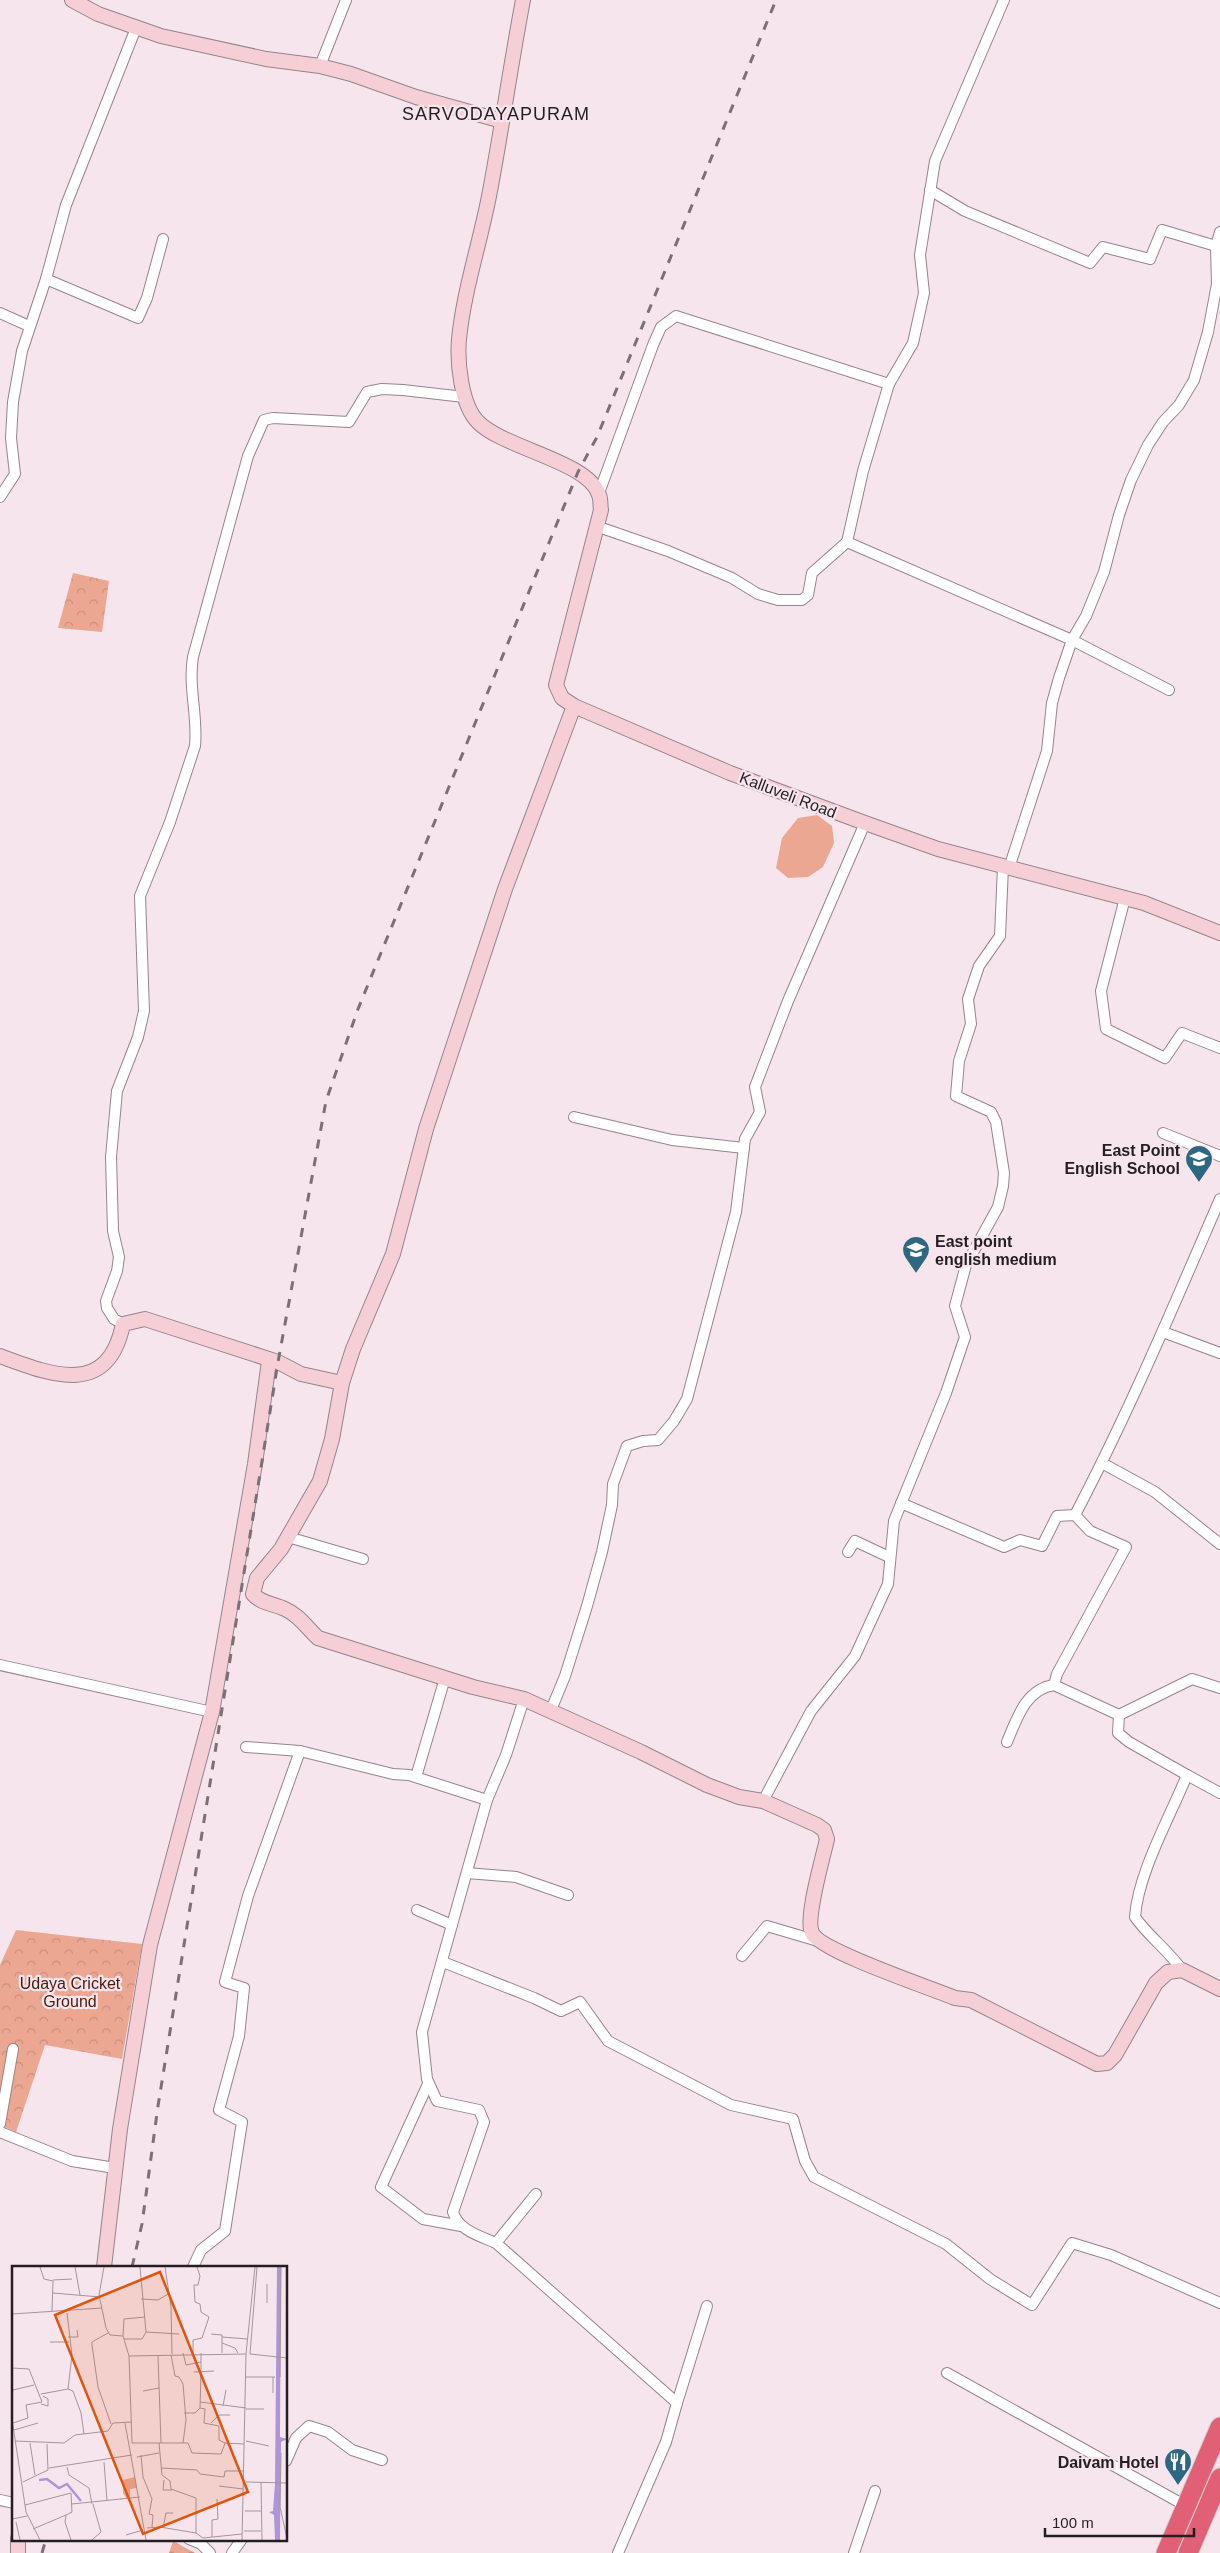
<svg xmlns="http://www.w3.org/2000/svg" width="1220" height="2553" viewBox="0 0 1220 2553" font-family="Arial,sans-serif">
<defs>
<pattern id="wetland-marsh" width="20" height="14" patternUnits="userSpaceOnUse" patternTransform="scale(1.25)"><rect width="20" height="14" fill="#eca793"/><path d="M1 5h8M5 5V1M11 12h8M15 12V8" fill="none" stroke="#ca8f7e"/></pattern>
<pattern id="park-crowns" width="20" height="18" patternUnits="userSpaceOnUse" patternTransform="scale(1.25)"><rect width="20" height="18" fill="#eca793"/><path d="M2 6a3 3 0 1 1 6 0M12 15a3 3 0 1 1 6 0" fill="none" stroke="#ca8f7e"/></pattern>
</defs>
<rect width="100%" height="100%" fill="#f7e5ed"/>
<!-- wetland -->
<path fill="url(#wetland-marsh)" d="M173,2541L195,2553H169Z"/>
<!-- park -->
<g fill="url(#park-crowns)">
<path d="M73,573L109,581L102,632L58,628Z"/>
<path d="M16,1930L142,1944L122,2059L45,2045L16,2132L0,2125V1965Z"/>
</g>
<!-- pitch -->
<path fill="#eca793" d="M817,815L832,826L834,843L823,867L808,877L788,878L776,868L782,838L798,818Z"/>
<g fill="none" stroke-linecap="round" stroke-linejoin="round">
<defs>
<g id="street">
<path d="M1004,0L935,161L920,255L924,293L913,343L889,384L863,471L847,542L1072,640L1169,690"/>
<path d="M320,66L346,0"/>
<path d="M930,190L965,211L1090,263L1103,247L1150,259L1162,230L1216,246"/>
<path d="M46,279L138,318L147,298L163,239"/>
<path d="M0,313L29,326"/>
<path d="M599,493L653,345L661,327L676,316L889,384"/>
<path d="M0,497L15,474L11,438L13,402L22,351L46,279L66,205L136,28"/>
<path d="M596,526L668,551L732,578L758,594L778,600H802L808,595L812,573L847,542"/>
<path d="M1009,868L1047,751L1052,703L1059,678L1072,640L1086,616L1104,572L1119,515L1131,480L1148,445L1163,422L1179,405L1194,380L1208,332L1217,284L1216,246L1220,232"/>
<path d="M1125,898L1101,991L1106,1029L1165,1058L1182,1033L1220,1048"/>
<path d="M574,1117L672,1140L744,1148"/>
<path d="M1163,1133L1220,1156"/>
<path d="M123,1324L114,1319L107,1308L106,1301L117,1271L119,1257L113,1231L111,1157L117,1091L138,1037L144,1011L140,896L170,822L195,746C198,716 188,687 193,657L248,456L264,420L273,418L349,422L367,392L382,389L403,390L464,397"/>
<path d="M1163,1332L1220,1353"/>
<path d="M1102,1463L1155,1492L1220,1544"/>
<path d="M901,1503L1004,1547L1020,1540L1042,1546L1057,1516L1075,1515"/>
<path d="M1075,1515L1090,1531L1126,1547L1057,1674L1054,1685L1119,1715L1118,1733L1129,1742L1187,1775C1170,1817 1138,1873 1135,1917C1149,1937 1169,1951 1182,1970"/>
<path d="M1075,1515C1129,1412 1174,1305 1220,1199"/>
<path d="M288,1537L363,1559"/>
<path d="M848,1552L855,1541L889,1557"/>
<path d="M0,1665L212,1712"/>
<path d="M524,1699L506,1755L487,1800L422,2032L427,2079L437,2101L479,2110L484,2122L453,2212C458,2230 480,2236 496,2243L677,2403L666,2442L618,2553"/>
<path d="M551,1710L565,1676L587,1606L602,1552L612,1505L613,1484L627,1446L643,1441L658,1440L674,1421L687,1399L736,1212L745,1139L760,1112L755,1087L788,1001L865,823"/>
<path d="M1119,1715L1192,1679L1220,1688"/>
<path d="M1007,1742C1017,1718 1026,1689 1054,1685"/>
<path d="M246,1747L300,1751L393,1774L409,1775L487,1800"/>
<path d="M1187,1775L1220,1793"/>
<path d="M416,1777L445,1678"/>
<path d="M763,1801L811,1711L855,1656L888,1584L894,1521L946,1393L965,1337L955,1306L966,1265L998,1207L1003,1186L1004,1173L996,1122L991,1112L956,1096L959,1061L971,1024L968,999L979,966L1000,936L1003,867"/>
<path d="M467,1873L516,1877L568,1895"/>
<path d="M417,1910L452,1925"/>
<path d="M742,1956L767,1926L818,1941"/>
<path d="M443,1962L534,1998L561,2011L580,2002L608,2041L731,2105L793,2119L805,2161L814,2177L946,2244L990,2279L1032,2305L1072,2243L1111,2255L1220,2303"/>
<path d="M428,2084L381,2187L423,2219L461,2226"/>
<path d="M0,2124L13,2049"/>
<path d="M0,2132L72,2161L115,2168"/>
<path d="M496,2243L536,2194"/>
<path d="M193,2267L201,2250L225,2231L242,2122L219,2110L239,2036L244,1988L225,1982L248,1896L300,1751"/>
<path d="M947,2373L1186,2506"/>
<path d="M677,2403L707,2306"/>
<path d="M286,2461L296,2438L309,2426L328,2432L352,2450L382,2460"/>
<path d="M0,2500L14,2503"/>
<path d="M189,2539L201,2544L210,2553"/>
<path d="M232,2553L242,2539"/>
<path d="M854,2553L875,2491"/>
</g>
<g id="secondary">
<path d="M72,0L98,14L161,36L266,59L320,66L351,74L416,97L502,121"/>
<path d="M523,0C511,63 502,127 490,191C481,240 464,289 459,339C457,362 461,405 478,422C503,448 590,462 599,495C601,499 600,505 601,510L556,685L562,698L574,706L730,773L865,823L938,849L1144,903L1220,933"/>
<path d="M574,706L505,889L426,1129L393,1254L353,1349L342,1383L332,1439L320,1481L281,1549L257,1578L253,1594C260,1603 274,1604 285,1609C300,1616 306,1627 318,1638L473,1687L524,1699L641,1752L707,1785L739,1797L763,1801L817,1825L824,1830L827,1839C823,1858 805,1918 812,1933C820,1951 931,1988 955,1998L971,2000L1097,2064L1107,2063L1115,2055L1156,1983L1168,1972L1182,1970L1220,1989"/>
<path d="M0,1356C51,1375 108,1398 123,1324L145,1319L278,1362L301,1374L342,1383"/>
<path d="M104,2267L120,2129L150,1945L212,1712L255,1464L269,1361"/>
<path d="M18,2553V2539"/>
</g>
<g id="highway">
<path d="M1166,2553L1220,2427"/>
<path d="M1188,2553L1220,2478"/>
</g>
</defs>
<!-- street casing -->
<use href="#street" stroke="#95848c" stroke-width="12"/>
<!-- secondary casing -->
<use href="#secondary" stroke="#95848c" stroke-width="16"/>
<!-- highway casing -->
<use href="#highway" stroke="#cfcece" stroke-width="21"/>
<!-- street -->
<use href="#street" stroke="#fff" stroke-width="10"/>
<!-- secondary -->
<use href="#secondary" stroke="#f6cfd6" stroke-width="14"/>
<!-- highway -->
<use href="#highway" stroke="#e16075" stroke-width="19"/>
<!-- rail -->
<g stroke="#7b7075" stroke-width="3" stroke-dasharray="9 9" stroke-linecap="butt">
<path d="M132,2267L142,2224L158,2106L278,1362L326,1101L358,1009L578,472L597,437L776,0"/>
<path d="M42,2553L46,2539"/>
</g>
</g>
<!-- icons -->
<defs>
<symbol id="school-pin" viewBox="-11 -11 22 30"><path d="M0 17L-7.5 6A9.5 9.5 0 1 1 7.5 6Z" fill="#2e6781" stroke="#f7e5ed"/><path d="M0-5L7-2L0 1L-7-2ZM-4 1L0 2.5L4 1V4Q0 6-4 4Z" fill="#fff"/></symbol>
<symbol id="restaurant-pin" viewBox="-11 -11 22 30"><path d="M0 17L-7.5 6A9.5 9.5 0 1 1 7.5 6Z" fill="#2e6781" stroke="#f7e5ed"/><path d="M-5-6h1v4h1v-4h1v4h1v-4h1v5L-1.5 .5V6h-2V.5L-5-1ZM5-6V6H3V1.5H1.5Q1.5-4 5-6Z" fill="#fff"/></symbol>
</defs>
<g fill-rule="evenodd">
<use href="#school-pin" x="1183" y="1143" width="32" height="43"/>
<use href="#school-pin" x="900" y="1234" width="32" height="43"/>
<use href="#restaurant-pin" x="1162" y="2446" width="32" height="43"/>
</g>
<g text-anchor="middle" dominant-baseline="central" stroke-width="4.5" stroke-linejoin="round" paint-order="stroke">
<!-- street labels -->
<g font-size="16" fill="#241e21" stroke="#f7e5ed">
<text transform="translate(788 795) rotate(21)">Kalluveli Road</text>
</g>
<!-- poi labels -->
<g font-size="16" font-weight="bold" fill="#241e21" stroke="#f7e5ed" text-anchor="end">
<text x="1180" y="1150">East Point<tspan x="1180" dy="18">English School</tspan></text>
<text x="935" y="1241" text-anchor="start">East point<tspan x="935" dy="18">english medium</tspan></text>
<text x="1159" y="2462">Daivam Hotel</text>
</g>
<!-- park labels -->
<g font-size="16" fill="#4a190a" stroke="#f7e5ed">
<text x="70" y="1983">Udaya Cricket<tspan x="70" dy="18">Ground</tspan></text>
</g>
<!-- neighbourhood labels -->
<g font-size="18" letter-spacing="1" fill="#241e21" stroke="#f7e5ed">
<text x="496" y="114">SARVODAYAPURAM</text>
</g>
</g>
<!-- overview -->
<g transform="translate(12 2266)">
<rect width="275" height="275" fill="#f7e5ed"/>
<path d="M123,211L125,222L118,223V232H114L111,227V214Z" fill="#eca793"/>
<path d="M265,1H269L268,171L275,173L269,176L268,274H263L262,249L257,246L261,245L263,217Z" fill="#ae94d8"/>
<path fill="none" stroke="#ae94d8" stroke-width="2.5" d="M27,214L35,213L47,222L55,218L69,235"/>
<path fill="none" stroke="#a3959b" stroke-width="1" d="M28,1L32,13L41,15L40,45M63,1L68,29M92,1L87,29L94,62L98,69L111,70L117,90L120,177H176L180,187L209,188L213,177L232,178M128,1L134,66L167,68M153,1L159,40L160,88M245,1L238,88L275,92M41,14L60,13M255,18V37M41,27L88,31M129,33L146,34L156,28M55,47L60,89L56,123L61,125L69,147L72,168M0,48L90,42M96,67L80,76V79L86,121L99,158M199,68L210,69V87M111,70L112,53L133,51M56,71H66L65,64M210,71L235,73M112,73H130L134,66M38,76H57M210,77L223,82L226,87M171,87L174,99L189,96M181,87V74L190,72L197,51L189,46L188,38L183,36L182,19H186L188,10L185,1M159,89L163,110L167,111L171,118L174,154L171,177M117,90L234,88M146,90L149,177M0,102L17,103L30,136L14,139L16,152L1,157M189,105V87M182,106L202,105M234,111H263M261,111V127M268,111L269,1M1,124L22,119M131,125L147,122M29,128L56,123M188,136L234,142M29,138L36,140V133L31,130M211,140L214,124M188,142L193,143L192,157L207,160V174L213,177M234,143H252M172,147H183L188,142L189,106M0,153L14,246L28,274M113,157L134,274M199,157L207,149H218M2,164L26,157M3,175L52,177L63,169L96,165L101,157L120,156M234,175L257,180M18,177L23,209M147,177L150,209L158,215L159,223L184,232V267M269,187L268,241L275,272M129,189L131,211L140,233L137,248L141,249L140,261M125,191L147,187M92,196L95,235M55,201L57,209L77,222L80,238M37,202L120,189M149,202L185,204L188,208L212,211L213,205H231M152,214L151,224H160M11,216L36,204L35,178M234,216L275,217M249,216L250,274M207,220L231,223M60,238L128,231M13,239L59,227L60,246L54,249L53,256L59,274M233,245H249M0,253L15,250M4,256L8,274M135,262L148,261L184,267L191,272L230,268M151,262L154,247H161M21,263L54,249M232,265H249M114,269L131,264M200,271V254L206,253L205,233M80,274L89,266L81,238M230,274L234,88L243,1"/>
<path fill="#de560d" fill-opacity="0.15" stroke="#de560d" stroke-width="2.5" d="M148,6L236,226L131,268L43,49Z"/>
<rect width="275" height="275" fill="none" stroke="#241e21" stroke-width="2.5"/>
</g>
<!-- scale -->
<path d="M1045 2528v8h149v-8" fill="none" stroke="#241e21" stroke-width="2.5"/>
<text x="1052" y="2528" font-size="15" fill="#241e21" stroke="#f7e5ed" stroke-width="4" paint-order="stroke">100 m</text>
</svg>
